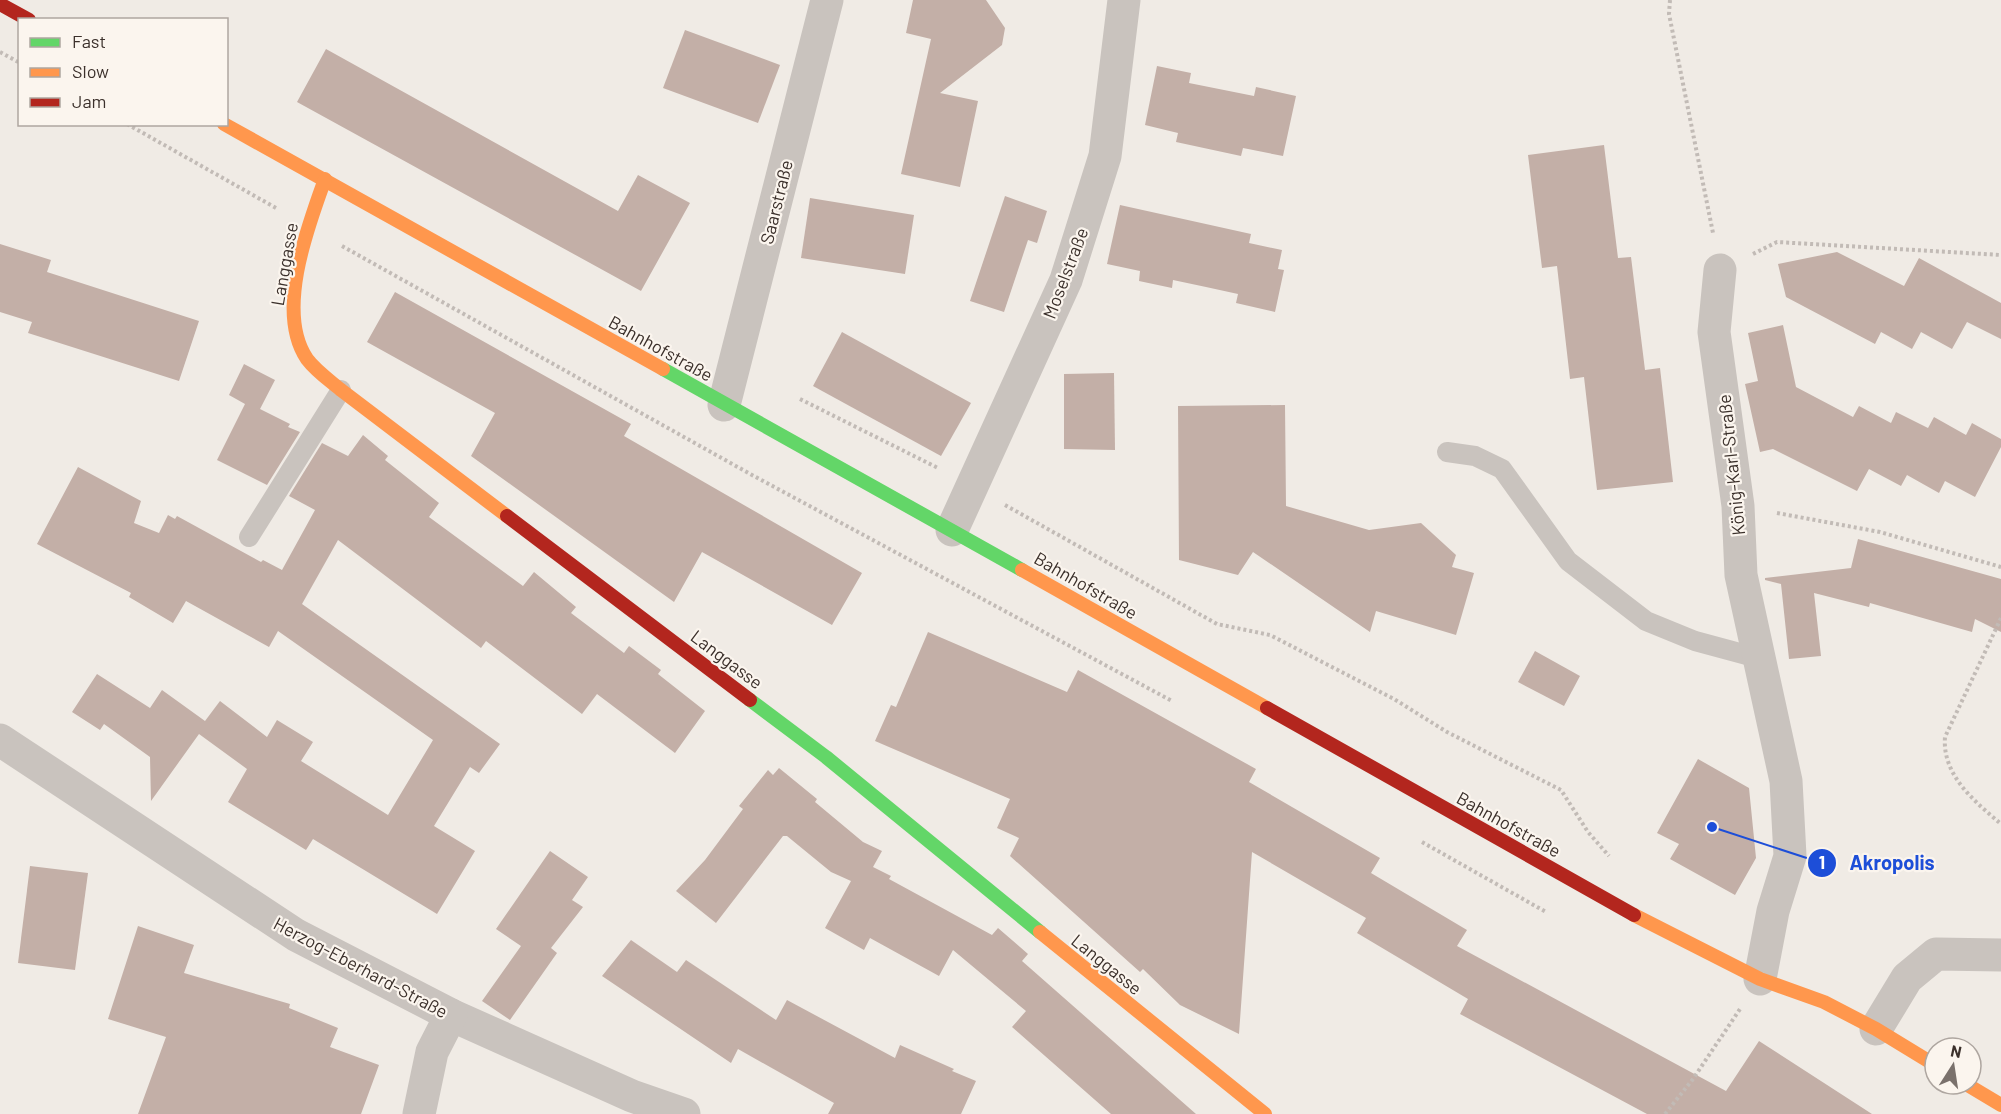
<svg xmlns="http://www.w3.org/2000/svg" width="2001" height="1114" viewBox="0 0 2001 1114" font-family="Barlow,sans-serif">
<rect width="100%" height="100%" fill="#f0ebe5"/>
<!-- building -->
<g fill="#c3afa7">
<path d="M913,0H986L1005,28L1002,45L940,93L978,101L960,187L901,174L931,39L906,33Z"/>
<path d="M685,30L780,65L758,123L663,88Z"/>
<path d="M326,49L618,211L638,175L690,203L641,291L297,102Z"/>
<path d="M1157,66L1191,73L1189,83L1254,96L1256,87L1296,96L1283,156L1243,148L1241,156L1176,142L1178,133L1145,125Z"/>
<path d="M1604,145L1618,258L1631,257L1645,370L1660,368L1673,482L1597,490L1584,377L1570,379L1557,266L1542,268L1528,155Z"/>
<path d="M1005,196L1047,211L1037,243L1028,240L1004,312L970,301Z"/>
<path d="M810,198L914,215L905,274L801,258Z"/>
<path d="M1120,205L1251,234L1249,243L1282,250L1278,269L1284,270L1275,312L1236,303L1238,294L1206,287L1173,280L1172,288L1139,281L1140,271L1107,264Z"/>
<path d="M0,244L51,260L47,272L199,321L179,381L28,333L32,322L0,312Z"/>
<path d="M1837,252L1904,286L1919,258L2001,303V339L1967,322L1952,349L1921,332L1912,349L1881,332L1875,344L1786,297L1778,264Z"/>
<path d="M395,292L631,424L624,436L862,573L832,625L702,552L674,602L471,456L495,413L367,342Z"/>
<path d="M1783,325L1796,387L1853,417L1859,406L1891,423L1896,412L1928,428L1934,417L1966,435L1972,423L2001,439V447L1975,497L1945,481L1939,493L1907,475L1901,486L1869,469L1857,491L1773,449L1760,452L1745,384L1758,381L1748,333Z"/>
<path d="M842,332L971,403L941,456L813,386Z"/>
<path d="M244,364L275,380L260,409L290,424L288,427L300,432L267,485L217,460L245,404L229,395Z"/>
<path d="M1114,373L1115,450L1064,449V374Z"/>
<path d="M1285,405L1286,506L1369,530L1421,523L1456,555L1452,567L1474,573L1456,635L1376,611L1370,632L1253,552L1238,575L1179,560L1178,406Z"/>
<path d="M363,435L388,456L385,460L439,503L429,517L523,586L534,572L576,607L571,613L624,653L629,646L661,670L658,674L705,711L675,753L597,694L582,714L486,641L481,648L338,540L302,604L500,744L479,773L470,767L434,826L475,851L437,914L313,839L306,850L228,802L247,769L199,734L151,801L150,757L104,724L100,730L72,712L97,674L150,708L162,690L205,721L220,701L267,737L277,720L313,742L301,761L388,815L433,740L278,631L269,647L186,601L173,623L129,597L131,593L37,544L78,467L141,501L134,523L159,533L168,515L175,519L177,516L261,562L263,560L282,570L315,510L289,496L322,443L348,456Z"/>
<path d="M1858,539L2001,579V632L1975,619L1972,632L1870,603L1869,607L1814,593L1821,656L1789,659L1781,584L1765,580V578L1851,568Z"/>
<path d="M928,632L1067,692L1078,670L1256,769L1249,782L1380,858L1371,873L1467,930L1457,946L1726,1091L1759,1041L1872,1114H1647L1460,1014L1468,999L1357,933L1366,918L1252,852L1239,1034L1180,1005L1143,969L1140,972L1010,856L1019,838L997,828L1010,799L875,741L891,705L896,707Z"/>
<path d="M1535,651L1580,676L1564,706L1518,682Z"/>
<path d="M1698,759L1749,788L1756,858L1735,895L1670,859L1679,844L1657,833Z"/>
<path d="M779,768L817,799L815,802L863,842L882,851L873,867L891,876L889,879L992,935L998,928L1028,954L1022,961L1196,1114H1111L1012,1027L1026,1011L953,950L939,976L870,938L864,950L825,928L851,881L831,872L787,836H783L716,923L676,891L705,860L743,809L739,806L768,770L773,775Z"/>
<path d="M550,851L588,877L572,900L583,907L551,948L557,953L510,1020L482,1001L521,946L496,929Z"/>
<path d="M30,866L88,873L75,970L18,963Z"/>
<path d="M138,926L194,945L184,973L290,1004L289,1008L338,1028L330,1047L379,1065L361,1114H138L166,1037L108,1019Z"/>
<path d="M631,940L677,972L686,960L776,1020L787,1000L895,1058L900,1045L954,1069L952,1071L976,1081L961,1114H828L834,1103L738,1049L731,1063L602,976Z"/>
</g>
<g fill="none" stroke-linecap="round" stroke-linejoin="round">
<!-- path -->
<g stroke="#c2bbb6" stroke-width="4" stroke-dasharray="3 3" stroke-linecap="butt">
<path d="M1670,0L1669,14L1713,233"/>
<path d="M0,52L20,63"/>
<path d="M127,124L276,208"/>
<path d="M342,246L752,475L1172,701"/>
<path d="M1753,254L1777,242L2001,255"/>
<path d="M800,399L938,468"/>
<path d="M1005,505L1217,624L1270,635L1394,699L1447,732L1561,790L1588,832L1609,856"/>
<path d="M1777,513L1880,532L2001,567"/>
<path d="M2001,618L1945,737C1942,775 1974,801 2001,824"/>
<path d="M1422,842L1546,912"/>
<path d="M1665,1114L1693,1079L1740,1009"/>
</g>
<!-- lane -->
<g stroke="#c9c3be" stroke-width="20">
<path d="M1447,452L1475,456L1502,469L1568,561L1646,621L1695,641L1758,658"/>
<path d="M249,537L341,390"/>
</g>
<!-- street -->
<g stroke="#c9c3be" stroke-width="33">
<path d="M1720,270L1714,332L1738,506L1741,575L1786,781L1790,856L1773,911L1760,979"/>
<path d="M724,405L827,0"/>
<path d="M952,530L1066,280L1105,156L1124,0"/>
<path d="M0,740L296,935L451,1015L632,1096L684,1114"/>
<path d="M1876,1029L1907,978L1936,954L2001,955"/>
<path d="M419,1114L432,1052L451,1015"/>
</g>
<!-- fast -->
<g stroke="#63d668" stroke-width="14">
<path d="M663,369L1022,570"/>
<path d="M750,700L826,757L1040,932"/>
</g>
<!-- slow -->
<g stroke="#ff974d" stroke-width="14">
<path d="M224,124L663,369"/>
<path d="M325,179C308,226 275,312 307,359C316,371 329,380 341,390L507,516"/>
<path d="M1022,570L1267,708"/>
<path d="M1634,915L1760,979L1824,1002L1876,1029L1935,1065"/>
<path d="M1040,932L1265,1114"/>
<path d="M1966,1084L2001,1105"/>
</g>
<!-- jam -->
<g stroke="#b3261e" stroke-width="14">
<path d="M0,4L29,20"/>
<path d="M507,516L750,700"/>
<path d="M1267,708L1634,915"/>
</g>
</g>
<g text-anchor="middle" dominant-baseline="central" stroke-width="4.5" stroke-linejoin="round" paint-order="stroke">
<!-- street labels -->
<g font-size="18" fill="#3b302b" stroke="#fbf5ee">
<text transform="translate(776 202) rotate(-76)">Saarstraße</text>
<text transform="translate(284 264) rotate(-80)">Langgasse</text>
<text transform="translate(1065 273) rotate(-69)">Moselstraße</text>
<text transform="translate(661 348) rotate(29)">Bahnhofstraße</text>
<text transform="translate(1731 465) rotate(-96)">König-Karl-Straße</text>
<text transform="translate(1086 585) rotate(30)">Bahnhofstraße</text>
<text transform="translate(727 659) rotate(37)">Langgasse</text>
<text transform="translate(1509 824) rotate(29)">Bahnhofstraße</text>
<text transform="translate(1107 964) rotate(39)">Langgasse</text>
<text transform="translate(361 967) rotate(28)">Herzog-Eberhard-Straße</text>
</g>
</g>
<!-- callouts -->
<path fill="none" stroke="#1d4ed8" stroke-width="2" d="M1712 827L1822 863"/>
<g fill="#1d4ed8" stroke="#fbf5ee" stroke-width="2">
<circle cx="1712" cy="827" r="6"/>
<circle cx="1822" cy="863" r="15"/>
</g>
<g font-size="18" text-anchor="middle" font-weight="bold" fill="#fff">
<text x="1822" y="869">1</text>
</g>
<g font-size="20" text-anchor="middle" font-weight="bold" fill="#1d4ed8" stroke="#fbf5ee" stroke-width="4.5" stroke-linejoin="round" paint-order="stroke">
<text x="1892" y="870">Akropolis</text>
</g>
<!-- legend -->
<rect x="18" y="18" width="210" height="108" fill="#fbf5ee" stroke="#aea6a0" stroke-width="1.5"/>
<rect x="30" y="38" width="30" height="9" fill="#63d668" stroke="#aea6a0" stroke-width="1.5"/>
<text x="72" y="48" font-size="18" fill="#3b302b">Fast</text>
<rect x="30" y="68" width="30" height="9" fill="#ff974d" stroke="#aea6a0" stroke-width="1.5"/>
<text x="72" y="78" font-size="18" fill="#3b302b">Slow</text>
<rect x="30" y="98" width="30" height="9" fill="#b3261e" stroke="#aea6a0" stroke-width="1.5"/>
<text x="72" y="108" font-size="18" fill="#3b302b">Jam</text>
<!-- north arrow -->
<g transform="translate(1953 1066) rotate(12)"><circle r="28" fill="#fbf5ee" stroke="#aea6a0" stroke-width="1.5"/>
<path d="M0-4.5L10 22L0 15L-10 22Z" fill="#7a716c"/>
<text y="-9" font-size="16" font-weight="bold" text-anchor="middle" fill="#3b302b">N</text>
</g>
</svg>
